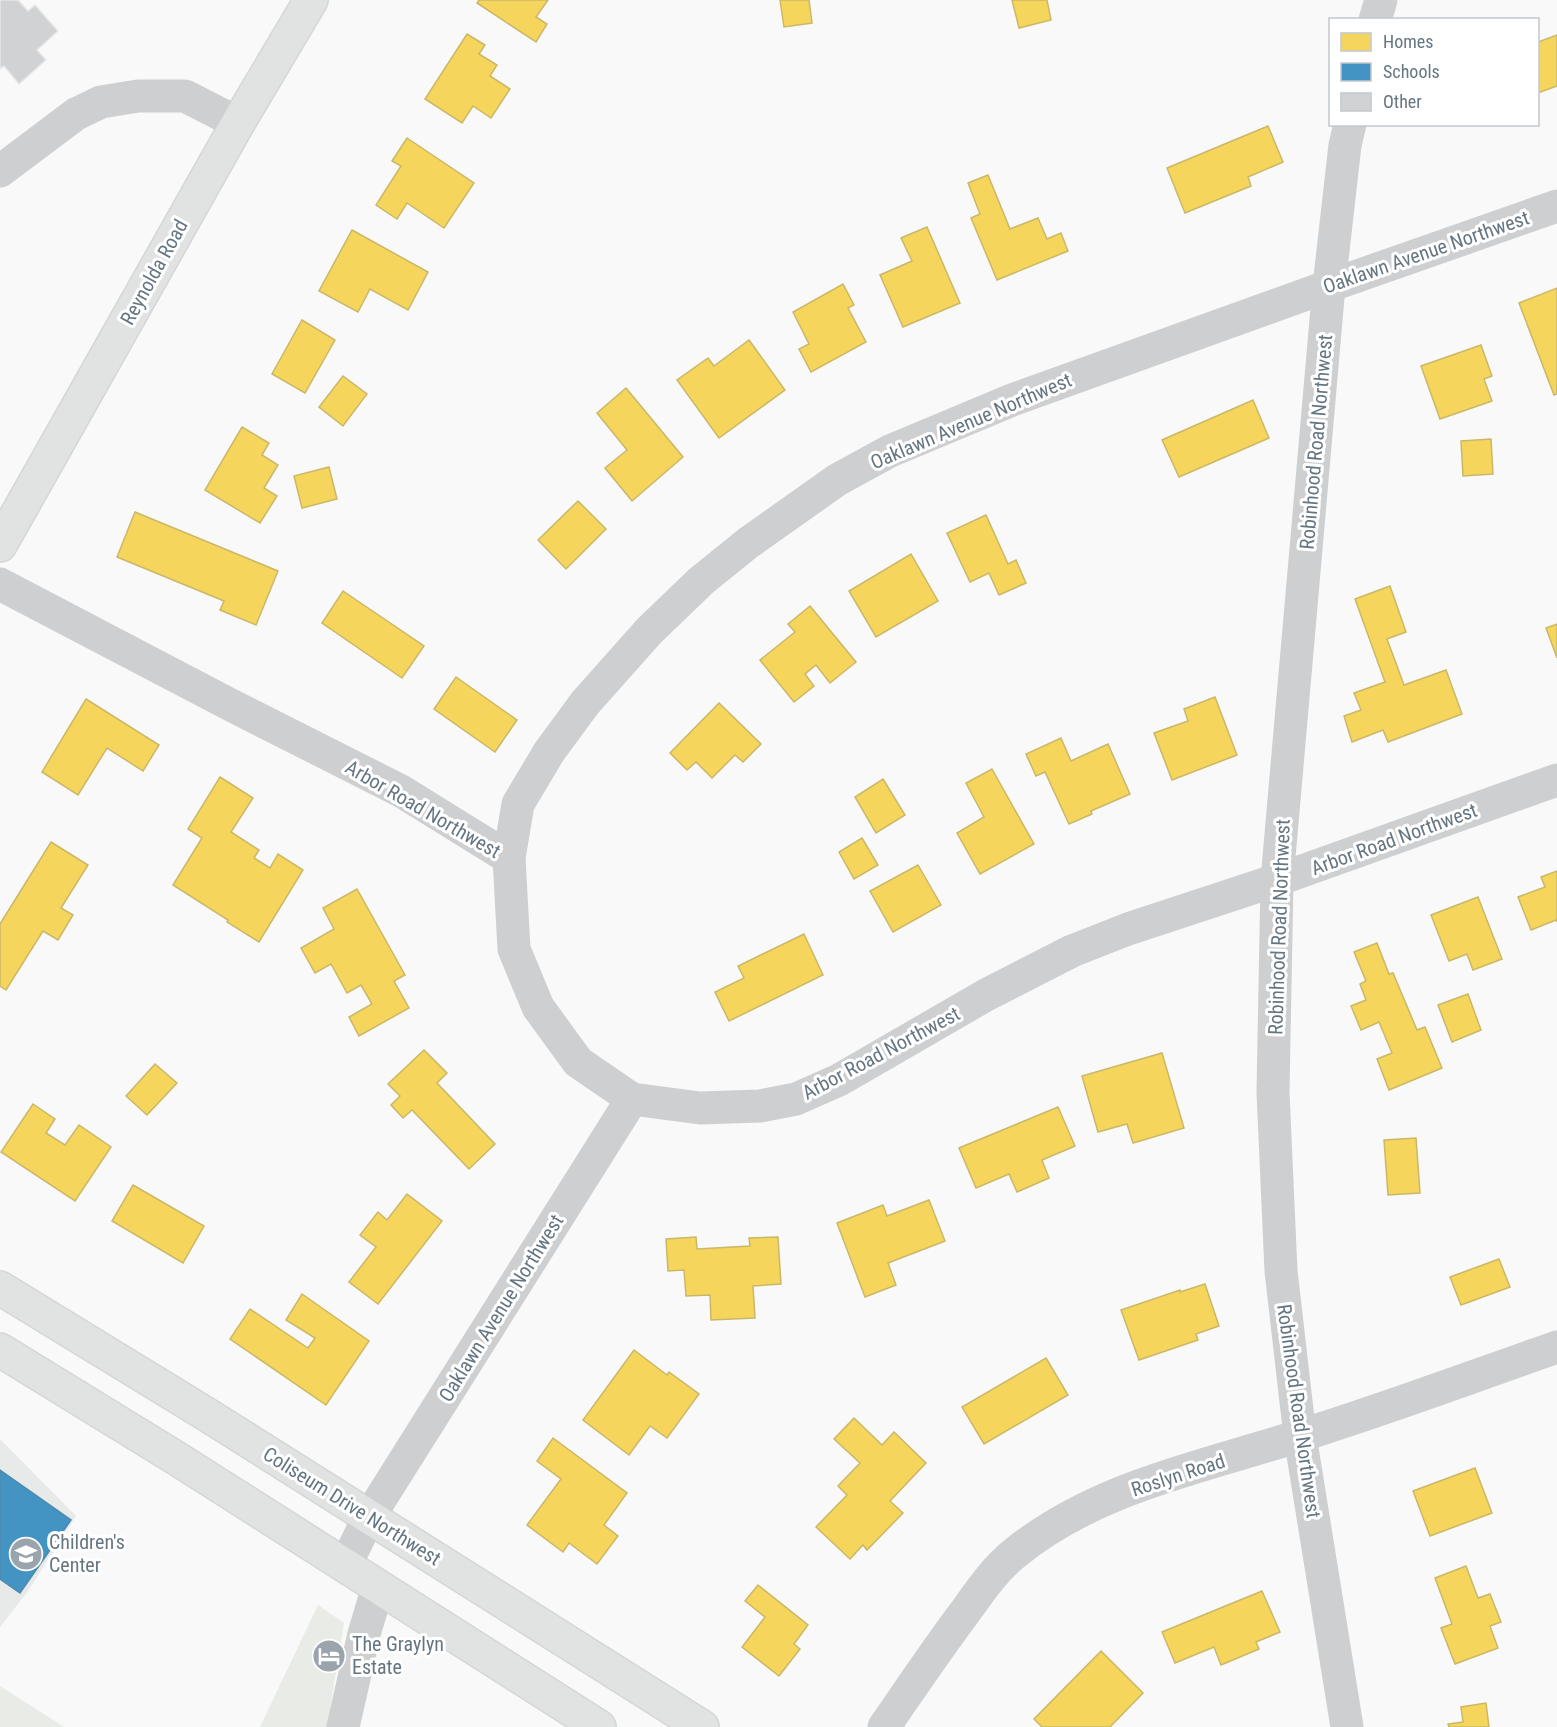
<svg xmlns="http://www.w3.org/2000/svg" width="1557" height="1727" viewBox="0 0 1557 1727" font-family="'Roboto Condensed',sans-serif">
<rect width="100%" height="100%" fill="#f9f9f9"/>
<!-- built -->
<path fill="#e8e9e9" d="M0,1439L76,1516L28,1591L0,1627Z"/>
<!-- green -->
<g fill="#e8ebe6">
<path d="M318,1605L344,1623L327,1727H260Z"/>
<path d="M0,1686L64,1727H0Z"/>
</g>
<!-- homes -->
<g fill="#f6d55c" stroke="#cab868" stroke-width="1.5">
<path d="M479,0H548L536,17L547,24L536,42L477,3Z"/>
<path d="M780,0H809L812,23L784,27Z"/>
<path d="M1012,0H1047L1051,20L1019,28Z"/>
<path d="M467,34L485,45L479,54L497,65L490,76L510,89L491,118L473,106L462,123L425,99Z"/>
<path d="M1557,35V86L1538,93V42Z"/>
<path d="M1268,126L1283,162L1248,177L1251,186L1185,213L1167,168Z"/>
<path d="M407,138L474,183L444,228L407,203L397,219L376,205L401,166L392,161Z"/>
<path d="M988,175L1010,229L1038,218L1047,239L1061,233L1068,251L997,280L971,218L980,214L968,183Z"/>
<path d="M927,227L960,303L903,327L880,275L912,261L901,238Z"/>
<path d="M352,230L428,272L408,310L370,289L358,312L319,291Z"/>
<path d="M843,284L854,305L848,308L866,342L811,372L799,349L809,344L793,312Z"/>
<path d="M1557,288V394L1554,395L1519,303Z"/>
<path d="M302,320L335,340L305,393L272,374Z"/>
<path d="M749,340L785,390L719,438L677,380L708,358L714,366Z"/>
<path d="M1481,345L1492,376L1484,379L1492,401L1440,419L1421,366Z"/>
<path d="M343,376L367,394L343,426L319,407Z"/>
<path d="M626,388L683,457L632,501L605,468L627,450L597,413Z"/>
<path d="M1253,400L1269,438L1179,477L1162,440Z"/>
<path d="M242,427L269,443L262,455L278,465L264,488L277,496L260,523L205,490Z"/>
<path d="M1491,439L1493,474L1463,476L1461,441Z"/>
<path d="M329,467L337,499L302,508L294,476Z"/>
<path d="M578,501L606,529L566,569L538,540Z"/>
<path d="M135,512L278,571L256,625L220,610L224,601L117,557Z"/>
<path d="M986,515L1008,564L1016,560L1026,583L999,595L989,573L970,582L947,533Z"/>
<path d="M911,554L938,601L876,637L849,591Z"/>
<path d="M1390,586L1406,632L1387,639L1404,685L1446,670L1462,714L1388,742L1383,730L1352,742L1344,716L1361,710L1354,693L1385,682L1355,599Z"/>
<path d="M343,591L424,646L402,678L322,623Z"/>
<path d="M810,606L856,662L830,683L816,665L805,674L814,686L794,702L760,660L795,632L788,624Z"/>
<path d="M1557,624V658L1546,628Z"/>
<path d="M456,677L517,720L495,752L434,709Z"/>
<path d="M1215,697L1237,755L1172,780L1154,733L1188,721L1184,709Z"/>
<path d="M86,699L159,745L143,771L107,748L78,795L42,772Z"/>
<path d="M719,703L761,744L743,762L735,755L712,778L696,762L687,770L670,753Z"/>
<path d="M1061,738L1071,761L1108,744L1130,794L1091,811L1092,814L1069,824L1045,772L1036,776L1026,754Z"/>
<path d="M992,769L1034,844L980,874L957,833L984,817L966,783Z"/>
<path d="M220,777L253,798L231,832L259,850L254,858L270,868L278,854L303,870L259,942L227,922L228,920L173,885L202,838L188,829Z"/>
<path d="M883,779L905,815L876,833L855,797Z"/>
<path d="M862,838L878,865L854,879L839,852Z"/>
<path d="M51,842L88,865L61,908L73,915L58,940L43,931L6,990L0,986V924Z"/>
<path d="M918,865L941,905L893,932L870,891Z"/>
<path d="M1557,871V922L1556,920L1531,930L1518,897L1545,887L1541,877Z"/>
<path d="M357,889L405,975L394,981L409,1008L359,1036L349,1017L372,1004L361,985L347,993L331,964L315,973L301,948L334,929L323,908Z"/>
<path d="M1478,897L1502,959L1473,970L1467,954L1449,961L1431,915Z"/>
<path d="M804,934L823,975L729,1021L715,992L744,978L738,966Z"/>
<path d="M1377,943L1389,974L1393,973L1417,1030L1425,1027L1442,1068L1389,1090L1377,1059L1392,1053L1379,1022L1361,1030L1351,1006L1366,1000L1360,984L1366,981L1354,952Z"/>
<path d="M1468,994L1481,1030L1452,1042L1438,1005Z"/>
<path d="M424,1050L447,1073L437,1083L495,1144L469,1169L412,1110L403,1118L391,1105L400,1096L388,1084Z"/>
<path d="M1162,1053L1184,1128L1133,1143L1127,1124L1098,1132L1082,1076Z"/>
<path d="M155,1064L177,1083L147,1115L126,1096Z"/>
<path d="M33,1104L55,1119L46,1133L65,1145L79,1125L111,1147L75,1201L1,1152Z"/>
<path d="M1058,1107L1075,1146L1042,1160L1049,1178L1017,1192L1009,1174L976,1188L959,1148Z"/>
<path d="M1416,1138L1420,1193L1388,1195L1384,1140Z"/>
<path d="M133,1185L204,1226L183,1263L112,1221Z"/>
<path d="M407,1194L442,1221L378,1304L349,1282L376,1247L360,1235L378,1212L387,1220Z"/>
<path d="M929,1200L945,1241L888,1263L896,1285L865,1297L837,1223L883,1205L887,1216Z"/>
<path d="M696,1237L697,1249L750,1246L749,1238L778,1237L781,1284L753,1286L755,1318L711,1320L710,1295L686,1296L684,1270L668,1271L666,1239Z"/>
<path d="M1499,1259L1510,1287L1461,1305L1450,1277Z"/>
<path d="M1205,1284L1219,1326L1196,1334L1198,1340L1139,1360L1121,1310L1180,1290V1292Z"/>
<path d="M302,1294L369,1341L326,1405L230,1339L250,1309L308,1348L315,1338L286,1320Z"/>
<path d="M634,1350L667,1375L669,1372L699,1394L667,1438L650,1426L629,1455L583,1420Z"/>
<path d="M1046,1358L1068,1395L984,1444L962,1407Z"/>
<path d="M854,1418L882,1445L894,1432L926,1463L890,1501L903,1513L867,1550L863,1545L850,1559L816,1527L847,1495L838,1486L860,1463L834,1439Z"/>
<path d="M553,1438L627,1493L604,1525L618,1536L597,1564L569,1543L563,1552L527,1525L561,1479L537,1461Z"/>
<path d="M1475,1468L1492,1513L1430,1536L1413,1491Z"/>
<path d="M1466,1566L1478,1598L1490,1594L1501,1622L1490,1626L1498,1648L1455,1664L1441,1628L1452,1624L1435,1578Z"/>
<path d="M758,1585L808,1625L794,1644L800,1649L779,1676L742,1647L765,1617L745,1601Z"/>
<path d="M1262,1591L1280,1632L1256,1642L1259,1649L1221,1665L1214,1647L1175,1663L1162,1632Z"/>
<path d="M1101,1651L1143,1693L1110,1727H1042L1034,1719Z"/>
<path d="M1486,1703L1489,1727H1449L1448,1724L1463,1722L1461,1707Z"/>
</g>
<!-- schools -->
<path fill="#4393c3" stroke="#4d8ab0" stroke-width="1.5" d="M0,1470L71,1520L20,1593L0,1579Z"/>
<!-- building -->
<path fill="#d0d2d3" stroke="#e8e8e8" stroke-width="1.5" d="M0,0H18L28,11L35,5L58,31L37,50L46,60L19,84L4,66L0,69Z"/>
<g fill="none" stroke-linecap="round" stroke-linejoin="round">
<defs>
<g id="major">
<path d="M0,545L238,123L311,0"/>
<path d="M0,1288L206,1414L702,1727"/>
<path d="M0,1350L176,1458L599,1727"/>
</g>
</defs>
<!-- major casing -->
<use href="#major" stroke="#d5d6d7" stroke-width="36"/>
<!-- minor -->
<g stroke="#cecfd0" stroke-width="33">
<path d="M1375,20L1381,0"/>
<path d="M0,171L76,114L101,102L138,96H185L238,123"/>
<path d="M1557,206L1329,286L1012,400L890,451L837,480L748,543L701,581L649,631L585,703L549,752L518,804L509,858L514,949L538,1007L578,1062L632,1099L700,1108L760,1106L796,1099L839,1080L986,995L1072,951L1128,929L1277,880L1557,780"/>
<path d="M0,584L227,703L401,791L509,858"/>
<path d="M345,1566L369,1517L632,1099"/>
<path d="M343,1727L364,1634L378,1587"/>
<path d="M884,1727C911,1688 937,1649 965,1612C980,1591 995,1569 1015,1553C1096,1487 1202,1467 1299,1436C1386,1409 1471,1377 1557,1347"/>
<path d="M1347,1727L1300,1436L1281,1271L1273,1092L1277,880L1329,286L1345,145L1350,124"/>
</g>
<!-- major -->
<use href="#major" stroke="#e1e2e2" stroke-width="33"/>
</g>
<!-- icons -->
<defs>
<symbol id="school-disc" viewBox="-11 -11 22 22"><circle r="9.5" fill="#99a4ac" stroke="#fff"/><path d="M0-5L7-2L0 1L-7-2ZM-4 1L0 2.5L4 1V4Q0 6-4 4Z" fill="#fff"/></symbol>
<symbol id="hotel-disc" viewBox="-11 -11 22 22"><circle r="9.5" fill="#99a4ac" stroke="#fff"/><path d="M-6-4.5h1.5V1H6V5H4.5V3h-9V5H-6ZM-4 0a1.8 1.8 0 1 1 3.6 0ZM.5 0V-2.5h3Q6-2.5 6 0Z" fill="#fff"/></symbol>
</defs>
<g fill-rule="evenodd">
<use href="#school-disc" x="7" y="1535" width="38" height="38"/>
<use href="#hotel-disc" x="310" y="1637" width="38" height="38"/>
</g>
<g text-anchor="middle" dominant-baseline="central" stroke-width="6" stroke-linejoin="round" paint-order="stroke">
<!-- street labels -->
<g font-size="20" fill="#657683" stroke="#fff">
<text transform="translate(1426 252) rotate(-19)">Oaklawn Avenue Northwest</text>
<text transform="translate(154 272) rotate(-61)">Reynolda Road</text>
<text transform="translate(971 421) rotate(-23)">Oaklawn Avenue Northwest</text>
<text transform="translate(1316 442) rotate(-85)">Robinhood Road Northwest</text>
<text transform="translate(423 809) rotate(30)">Arbor Road Northwest</text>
<text transform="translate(1394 839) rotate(-20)">Arbor Road Northwest</text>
<text transform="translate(1279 927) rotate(-88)">Robinhood Road Northwest</text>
<text transform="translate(881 1053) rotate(-28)">Arbor Road Northwest</text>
<text transform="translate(501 1308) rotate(-58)">Oaklawn Avenue Northwest</text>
<text transform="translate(1299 1411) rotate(82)">Robinhood Road Northwest</text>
<text transform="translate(1178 1475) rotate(-18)">Roslyn Road</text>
<text transform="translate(352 1506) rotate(32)">Coliseum Drive Northwest</text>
</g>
<!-- poi labels -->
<g font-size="20" fill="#657683" stroke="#fff" text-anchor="start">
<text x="49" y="1542">Children's<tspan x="49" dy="23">Center</tspan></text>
<text x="352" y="1644">The Graylyn<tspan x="352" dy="23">Estate</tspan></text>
</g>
</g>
<!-- legend -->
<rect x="1329" y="18" width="210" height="108" fill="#ffffff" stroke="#c1c8cd" stroke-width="1.5"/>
<rect x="1341" y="33" width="30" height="18" fill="#f6d55c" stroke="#c1c8cd" stroke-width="1.5"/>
<text x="1383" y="48" font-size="18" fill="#657683">Homes</text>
<rect x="1341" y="63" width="30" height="18" fill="#4393c3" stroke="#c1c8cd" stroke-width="1.5"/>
<text x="1383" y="78" font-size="18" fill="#657683">Schools</text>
<rect x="1341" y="93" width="30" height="18" fill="#d0d2d3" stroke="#c1c8cd" stroke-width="1.5"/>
<text x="1383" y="108" font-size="18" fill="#657683">Other</text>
</svg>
